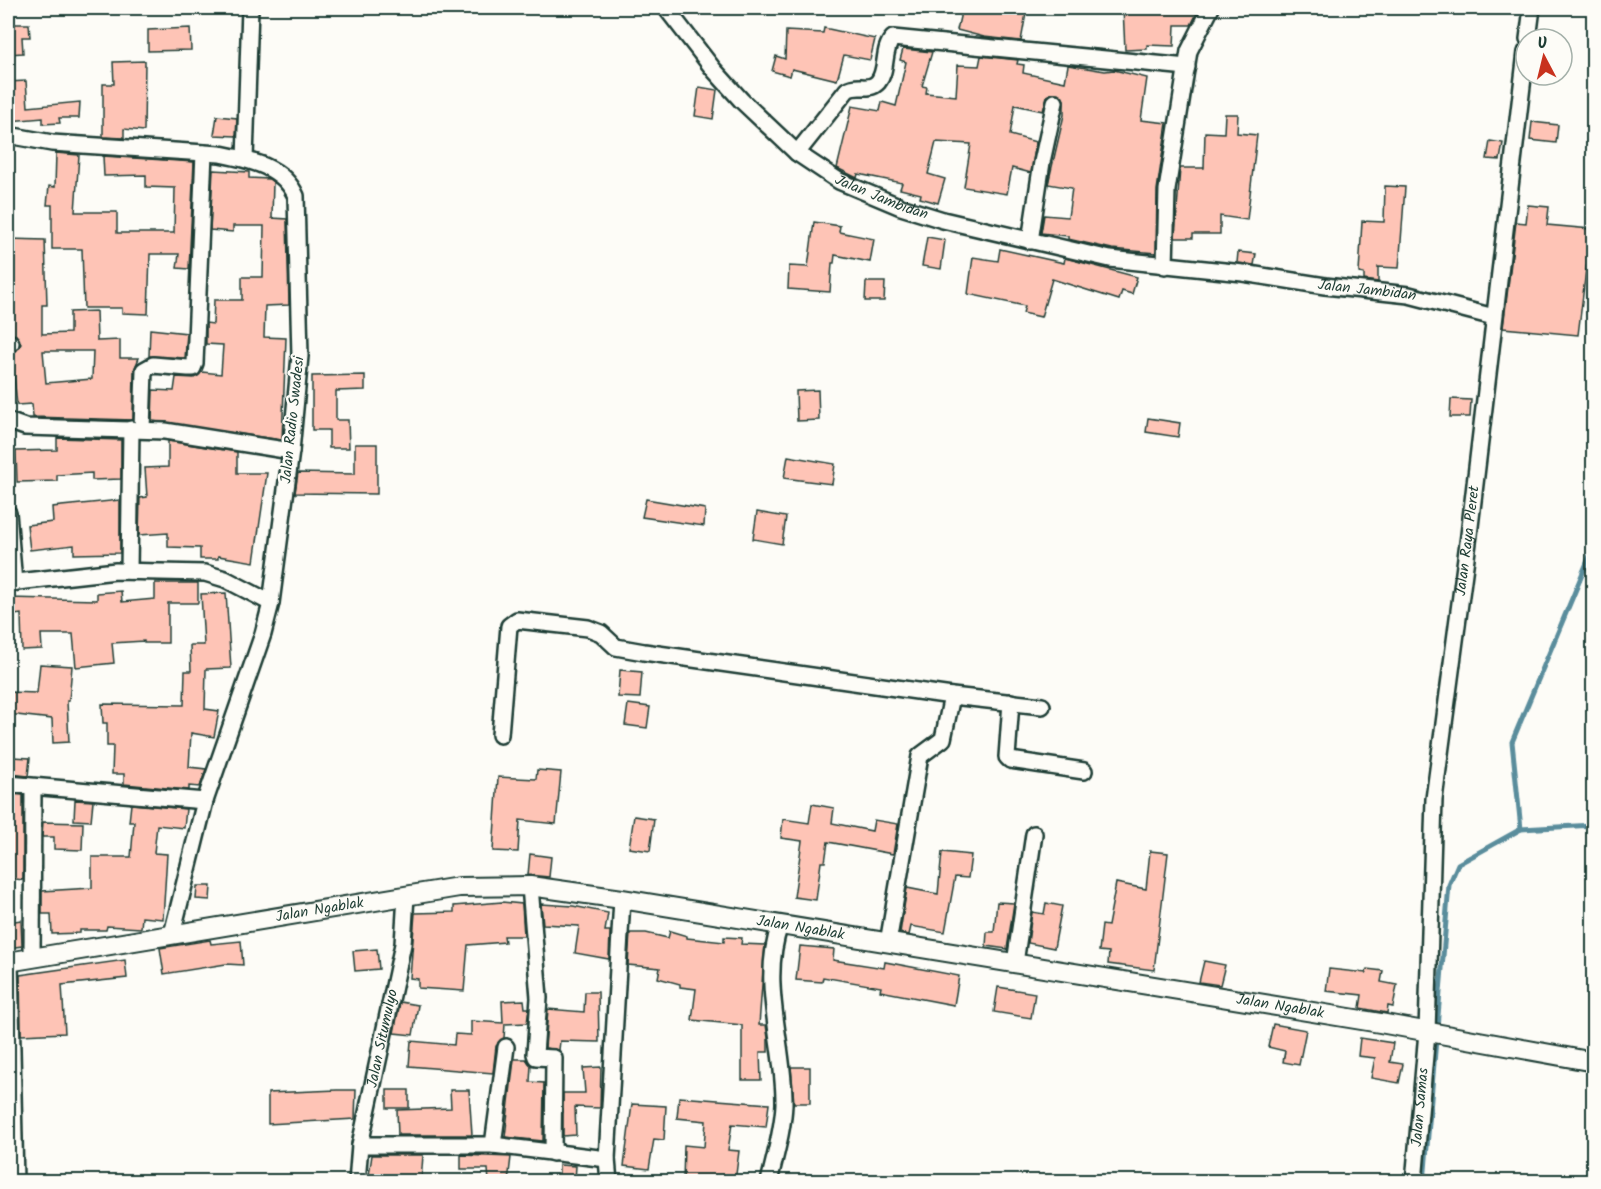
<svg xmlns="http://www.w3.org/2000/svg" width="1601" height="1189" viewBox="0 0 1601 1189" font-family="Kalam,sans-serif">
<rect width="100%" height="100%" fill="#fdfcf7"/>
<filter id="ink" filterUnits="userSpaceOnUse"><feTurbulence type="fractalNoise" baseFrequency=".0167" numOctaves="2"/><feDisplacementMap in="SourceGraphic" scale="12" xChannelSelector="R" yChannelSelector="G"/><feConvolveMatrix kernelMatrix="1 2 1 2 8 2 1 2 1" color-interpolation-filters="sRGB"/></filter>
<g filter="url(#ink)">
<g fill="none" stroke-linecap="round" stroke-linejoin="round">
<!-- stream -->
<g stroke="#5a8d9c" stroke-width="5">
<path d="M1521,829L1594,825"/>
<path d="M1424,1182L1449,885L1458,864L1521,829L1512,742L1594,546"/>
</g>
</g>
<!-- building -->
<g fill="#fec4b6" stroke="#1f3d34" stroke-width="1.5" fill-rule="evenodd">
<path d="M962,8H1027L1021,41L984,37L957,30Z"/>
<path d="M1123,8H1198L1197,13L1191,25H1175L1174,46L1147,45V49L1125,50Z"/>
<path d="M8,24H29L30,37H22L23,53L8,54Z"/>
<path d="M190,28L191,50L148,51V30Z"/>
<path d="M824,28L875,39L870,60L844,55L837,80L792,69L790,76L772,71L776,56L785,59L786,31L823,33Z"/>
<path d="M903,49L932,52L922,86L927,87L926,93L956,96L958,65L979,66L981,56L1018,60L1017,64L1024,65L1023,73L1065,82L1068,65L1105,71L1114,70L1147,78L1141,120L1167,123L1157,190L1156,253L1112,249L1068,239V236L1041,233L1044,215L1068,217L1072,188L1048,184L1064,115V100L1058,93L1047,96L1043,111L1015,105L1010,135L1036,142L1031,173L1012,168L1007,194L964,187L971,144L936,142L928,174L945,179L938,203L920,198L921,194L900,189L902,183L858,174L857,178L837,168L852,106L880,111L882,102L896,106L906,62L900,60Z"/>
<path d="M145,61L144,131L124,129V138L103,137V84H114L113,62Z"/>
<path d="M26,81L28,107L80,102L79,118H59L60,123L43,124V118L9,121L8,82Z"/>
<path d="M699,87L717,90L713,119L695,116Z"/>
<path d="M1225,114H1238L1237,133L1257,135L1247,220L1220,216V234H1193V238H1175L1180,168H1204L1205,132L1224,133Z"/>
<path d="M217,116L237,118L236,136L214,135Z"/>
<path d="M1532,122L1558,125L1556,143L1530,140Z"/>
<path d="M1490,141L1503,143L1500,160L1487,159Z"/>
<path d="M56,153L79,155L75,212H117V233H174L175,188L146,187V175L104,176L103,156L194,162L189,269L177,268L179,254H150L148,314L122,313V308H84L82,249H52V205H47L49,186L55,187Z"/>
<path d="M213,170L249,172V178L269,179L273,182L272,218L287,219L289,305L265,306L264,337L286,338L282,440L152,421L153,390L174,391L176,377L194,378L202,372L221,374L223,345L206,344V323L213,324L214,300H242V277H263L264,226H233V232L210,230Z"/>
<path d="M1385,186L1405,187L1399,268L1378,267V282L1364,280V274L1359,273L1362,221L1384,222Z"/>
<path d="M1528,205L1549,207L1547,225L1591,229L1578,335L1503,328L1516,222L1526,223Z"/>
<path d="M814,222L840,226L839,232L874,239L870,262L835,255L834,263H832L830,292L788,289L789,266L808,267Z"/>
<path d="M927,237L945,240L941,269L922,266Z"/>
<path d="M8,239L45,240L47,305H42V334L70,333V312L96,311L97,341L120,340V358H139L134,370L133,420L33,417L32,404L17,405L14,376H8V353L16,351L21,344L16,335L8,333ZM43,351H93L92,379L46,383Z"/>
<path d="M1000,249L1064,263L1065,258L1137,277L1132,294L1122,291L1119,300L1052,279L1041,317L1023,313L1025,306L968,294L973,257L998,261Z"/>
<path d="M1238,252L1256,254L1254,265L1237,263Z"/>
<path d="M866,282H885L884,301H865Z"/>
<path d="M150,329L187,333L185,358L149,356Z"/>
<path d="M365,375V390L336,391V420H348L349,448H329V430H312V376Z"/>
<path d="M818,390L819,420L797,421L796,391Z"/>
<path d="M1451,399L1471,400L1470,417H1450Z"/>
<path d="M1148,418L1180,423L1178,437L1146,432Z"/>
<path d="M57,438L121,440V479L92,480V473L57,475V481L17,482L16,451L57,450Z"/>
<path d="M168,441L237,452V473H267L254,562L218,556V559H200V548L168,547V533L139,535L140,498L147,497L145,468L168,467Z"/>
<path d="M355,444H377V494L295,493L298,473L355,474Z"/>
<path d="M788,456L835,464L832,484L784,478Z"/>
<path d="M646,499L705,509L704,526L642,517Z"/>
<path d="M120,500V553L74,554V545L30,550L27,525L53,522L52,507Z"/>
<path d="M757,512L786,517L782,544L753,539Z"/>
<path d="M155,583H198V603H168V643H144V641L112,643L114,663L76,667L73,634H41L42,649L22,650L21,614L8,616V598L97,600V593L121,591L122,602L155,599Z"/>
<path d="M226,593L231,668L206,669L205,709L219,711L214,737L191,733L189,767L206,769L200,787L189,786V790L124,784V774H112L113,746H107V723H103L102,704L184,705L185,671H191L190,645H204L201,594Z"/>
<path d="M40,664L72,666L69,701H67L69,742L53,743L52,719L8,714V692L37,693Z"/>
<path d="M620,670L642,672L640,698L618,697Z"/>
<path d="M628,704L650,707L647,728L625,725Z"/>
<path d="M12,757L30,758L28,776L11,774Z"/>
<path d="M537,770L561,772L556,824L520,820L518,852L493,851L498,777L536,779Z"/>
<path d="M8,794L23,795V880L8,878Z"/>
<path d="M75,800L93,801L91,821L74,820Z"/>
<path d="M131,804L186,809L184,828L157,825L154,853L167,854L163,919L142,917L141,928L107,926L106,930H80V933L52,934L51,914H42V891L92,888V857H131L134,822H129Z"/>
<path d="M812,804L834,808L832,823L872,831L874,820L898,824L893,854L828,842L825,862H821L816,900L794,897L802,841L781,838L783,819L809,823Z"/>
<path d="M634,816L654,819L650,851L629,848Z"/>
<path d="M43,822L83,823L82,850L54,849V837H42Z"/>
<path d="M1150,851L1168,853L1154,970L1108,964L1109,952L1099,951L1102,925L1108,926L1116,883L1146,889Z"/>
<path d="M942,852L971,855L968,878L955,877L945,932L911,926L909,935L900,933L907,888L938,894Z"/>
<path d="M530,854L551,857L549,877L528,875Z"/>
<path d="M197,886H211L210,900L196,899Z"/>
<path d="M502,902L522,904L524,936H504L505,942L468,945L464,991L418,988V979L410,978L415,913L454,912V906Z"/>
<path d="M997,902L1014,903L1007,949L986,946L987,932H994Z"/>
<path d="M1046,903L1062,906L1054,948L1028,943L1032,912L1044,914Z"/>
<path d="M541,904L573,906L608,913L605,931H610L609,959L575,953L579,926L543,924Z"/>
<path d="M21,920L22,946L8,948V922Z"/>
<path d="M670,931L687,936V938L724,942V937L742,938L741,944L765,945L759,1025H766L768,1038V1052H760L761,1080H742V1025L692,1020L696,989L680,987V984L658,978L660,968L628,965L630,933H646L668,938Z"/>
<path d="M210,940L211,944L241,941L243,965L226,964L164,974L160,948Z"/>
<path d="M800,946L834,949L833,960L884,968L885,962L959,976L954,1005L880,991L881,987L823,977L822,982L796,980Z"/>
<path d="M377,949L379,969L355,971L353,951Z"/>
<path d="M125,960L127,978L62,985L65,1033L21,1035L20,975Z"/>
<path d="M1204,961L1225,965L1220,985L1199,982Z"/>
<path d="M1329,969L1366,973L1367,969L1383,971L1381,982L1397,985L1393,1007L1388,1006L1387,1013L1360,1008L1362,995L1326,991Z"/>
<path d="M998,987L1035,993L1031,1018L994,1012Z"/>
<path d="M585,992H598L599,1042L560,1041L559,1050L545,1048L548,1009L584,1012Z"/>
<path d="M524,1000L525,1008H529L527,1023L505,1024L504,1038L496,1046L493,1073L409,1066L411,1041L454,1045L455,1034L471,1035V1021L503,1023L502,1001Z"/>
<path d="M400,1002L418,1005L413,1035L394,1033Z"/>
<path d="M1273,1024L1306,1030L1299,1065L1283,1062L1285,1051L1268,1047Z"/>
<path d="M1360,1038L1393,1043L1390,1062L1403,1064L1399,1083L1371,1078L1375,1058L1358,1056Z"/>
<path d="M514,1059H526L531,1065L530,1082L544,1083L543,1141L505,1137Z"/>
<path d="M601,1067L600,1108L575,1107L576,1135L563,1136V1093H585L583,1068Z"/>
<path d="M791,1067H810V1103H794Z"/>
<path d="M337,1090H356L355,1119L268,1124V1093Z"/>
<rect x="387" y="1090" width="22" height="18"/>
<path d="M450,1090H469L472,1135H398L397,1110L451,1108Z"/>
<path d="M679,1097L769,1104L766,1127L732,1124L728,1150L739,1151L735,1182H683L684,1145L704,1147L706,1121L677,1118Z"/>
<path d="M632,1104L666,1106L664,1140L654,1139L649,1169L624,1166Z"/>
<path d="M372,1155H423L421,1182H368Z"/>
<path d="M461,1155L511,1157L508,1182H489L488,1169H461Z"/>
<path d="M559,1165L576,1166L575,1180L559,1179Z"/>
</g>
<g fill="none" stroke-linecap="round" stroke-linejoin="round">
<defs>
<g id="minor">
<path id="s1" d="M666,8L714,70L742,101L797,153L839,181L901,207L943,220L1110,259L1243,273L1325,286L1409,295L1494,317"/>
<path d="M1528,39L1532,8"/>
<path d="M8,135L52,143L220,154C250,160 283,166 296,196L300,356L291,451L271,603L263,634L205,801L172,934"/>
<path d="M797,153L847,90C857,83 869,92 878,82C888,70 882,49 893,38L1187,67"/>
<path d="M245,159L250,8"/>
<path d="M1030,241L1042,162L1055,102"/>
<path d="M1165,266L1167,190L1189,51L1211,8"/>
<path d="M8,343H11"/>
<path d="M8,421L25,427L165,431L291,451"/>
<path d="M142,429L144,370L153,365L188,368H193L195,363L204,153"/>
<path d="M8,513L14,583"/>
<path d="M129,571L131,429"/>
<path d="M8,583L116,571L205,573L225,579L271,603"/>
<path d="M1011,702L1007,757L1010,760L1084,771"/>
<path d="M500,735L509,626L517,620L588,628L601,633L616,647L644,652L952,696L1042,706"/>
<path d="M8,784L205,801"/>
<path d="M530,886L539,998L535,1054L536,1057L554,1058L553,1153"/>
<path d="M888,943L920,756L943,739L952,696"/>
<path d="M32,957L33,788"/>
<path d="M10,962L15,1182"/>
<path d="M1015,963L1034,834"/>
<path d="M360,1145H493L607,1159"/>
<path d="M493,1145L506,1047"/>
<path id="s2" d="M357,1182L360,1145L403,944L406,896"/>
<path d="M609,1182L607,1159L622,899"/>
<path d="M769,1182C775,1156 783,1130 784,1104C785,1045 759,983 780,925"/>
<path id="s3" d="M1414,1182L1427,1032L1434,799L1469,535L1526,52"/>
</g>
<g id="tertiary">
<path id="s4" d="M8,962L459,887L530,886L622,899L1380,1023L1594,1062"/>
</g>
</defs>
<!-- minor casing -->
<use href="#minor" stroke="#1f3d34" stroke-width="20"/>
<!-- tertiary casing -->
<use href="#tertiary" stroke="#1f3d34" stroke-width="22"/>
<!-- minor -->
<use href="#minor" stroke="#fdfcf7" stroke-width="15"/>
<!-- tertiary -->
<use href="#tertiary" stroke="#fdfcf7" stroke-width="18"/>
</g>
</g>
<g text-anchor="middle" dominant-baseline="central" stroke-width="5" stroke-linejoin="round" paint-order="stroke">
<!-- street labels -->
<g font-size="15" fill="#1f3d34" stroke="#fdfcf7">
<text stroke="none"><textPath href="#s1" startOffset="292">Jalan Jambidan</textPath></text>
<text stroke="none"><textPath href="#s1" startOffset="788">Jalan Jambidan</textPath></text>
<text transform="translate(293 420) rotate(-84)">Jalan Radio Swadesi</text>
<text stroke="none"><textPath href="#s3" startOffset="644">Jalan Raya Pleret</textPath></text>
<text stroke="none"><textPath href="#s4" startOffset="316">Jalan Ngablak</textPath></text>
<text stroke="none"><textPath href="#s4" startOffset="802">Jalan Ngablak</textPath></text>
<text stroke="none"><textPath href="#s4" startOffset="1288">Jalan Ngablak</textPath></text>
<text stroke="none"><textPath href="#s2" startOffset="146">Jalan Situmulyo</textPath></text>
<text stroke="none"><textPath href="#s3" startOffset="75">Jalan Samas</textPath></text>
</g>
</g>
<!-- margin -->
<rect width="1601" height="1189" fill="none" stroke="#fdfcf7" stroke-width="30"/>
<rect x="15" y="15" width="1571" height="1159" fill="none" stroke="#1f3d34" stroke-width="2" filter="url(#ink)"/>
<!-- north arrow -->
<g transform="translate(1544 57) rotate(353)"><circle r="28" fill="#fdfcf7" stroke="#a4b0a9" stroke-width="1.5"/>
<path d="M0-4.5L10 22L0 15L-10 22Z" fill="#c8321e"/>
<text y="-9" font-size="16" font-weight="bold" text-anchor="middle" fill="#1f3d34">U</text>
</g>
</svg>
